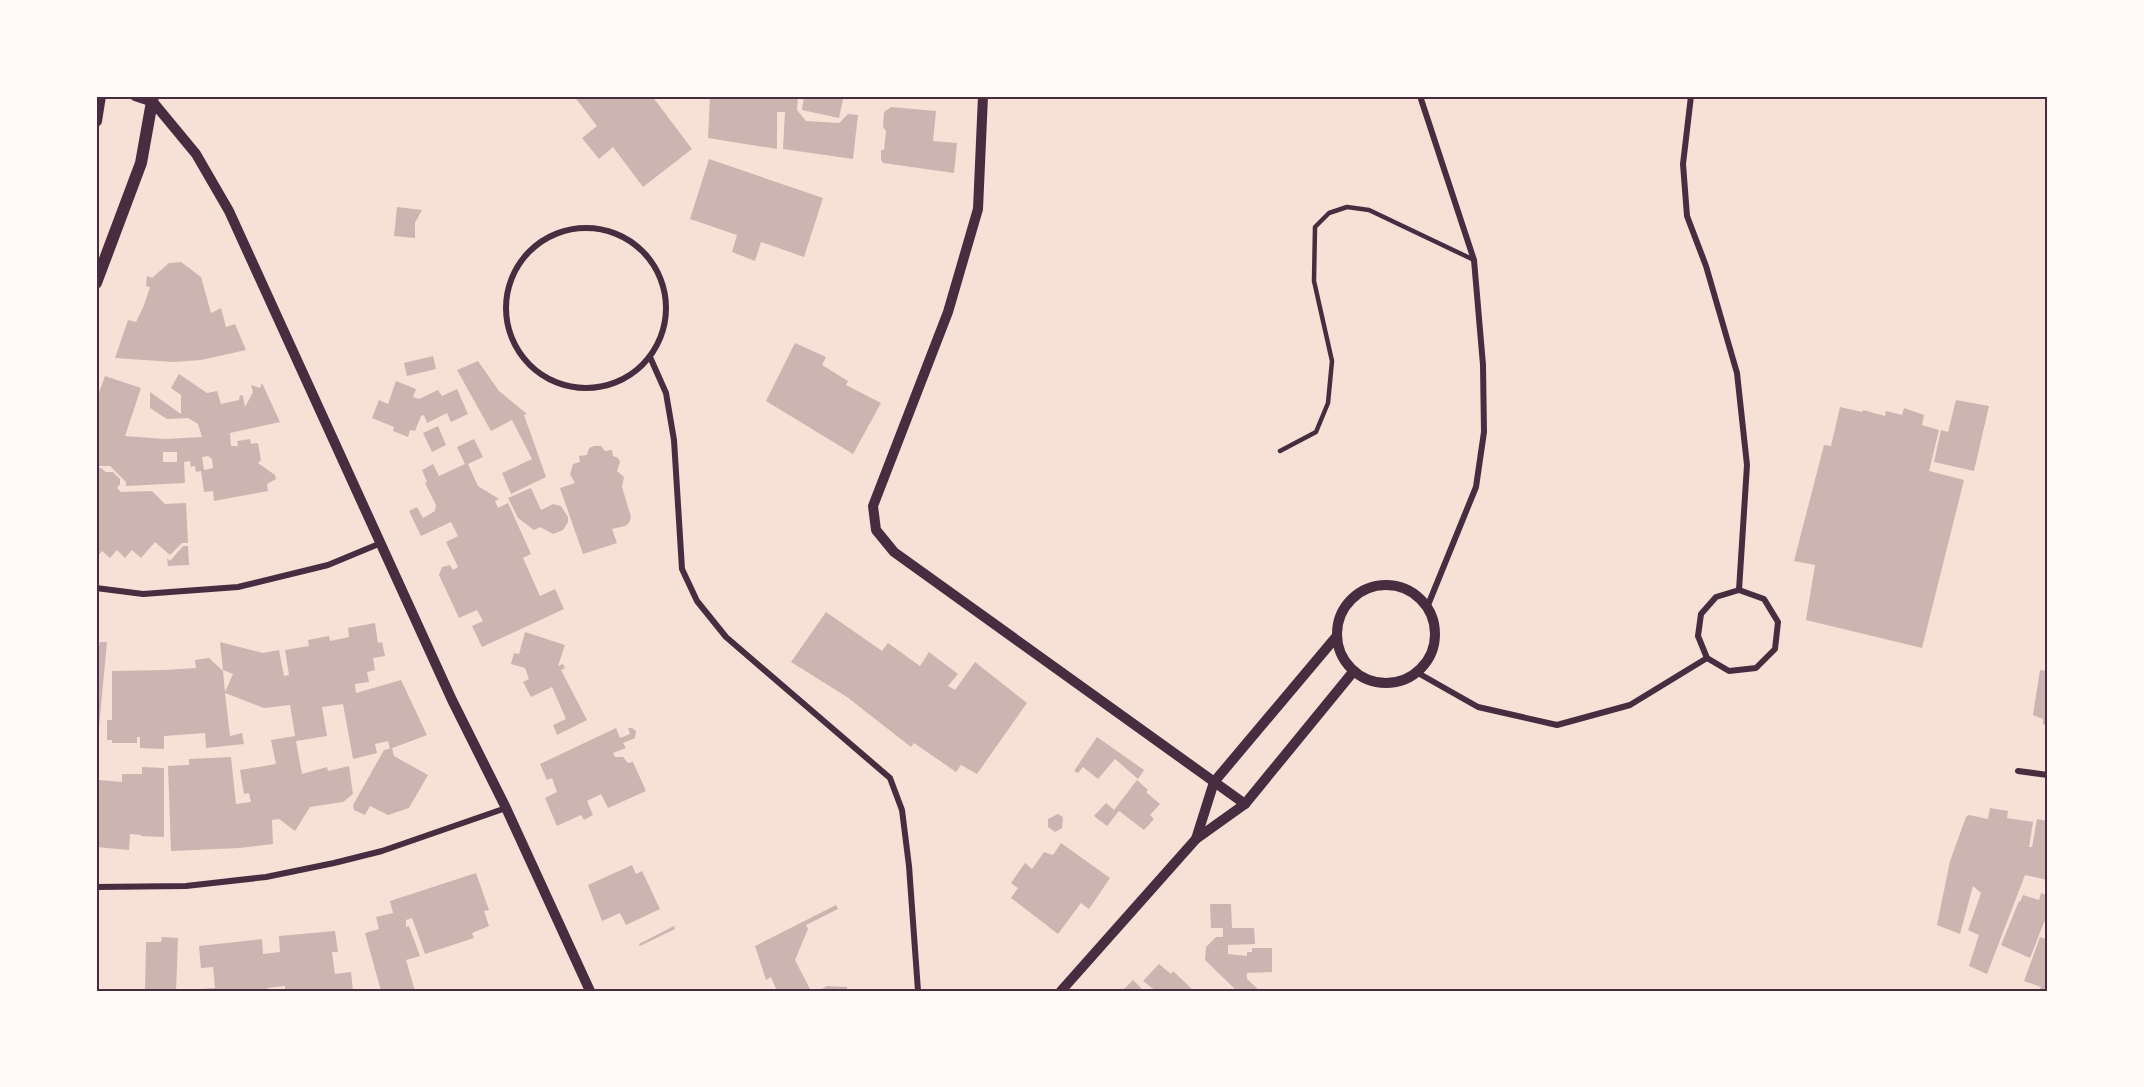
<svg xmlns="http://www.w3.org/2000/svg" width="2144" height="1087" viewBox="0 0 2144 1087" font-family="'Crimson Pro',serif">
<rect width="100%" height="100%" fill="#f7e1d7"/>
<!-- building -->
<g fill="#ccb4b1" fill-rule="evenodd">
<path d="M574,96H652L692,149L643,187L613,147L599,159L582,138L597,126Z"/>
<path d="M710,96H798L797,110L806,121L839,123L848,114L858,115L853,159L783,149L785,112H777V149L708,138Z"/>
<path d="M804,96H826L843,99L839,118L802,110Z"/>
<path d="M891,107L936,111L933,141L957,143L954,173L883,163L881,160V150H884L886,131L883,127L884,112Z"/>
<path d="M709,159L823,198L804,257L761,242L755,261L732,252L737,235L690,219Z"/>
<path d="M397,207L422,210L415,223V238L394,236Z"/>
<path d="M181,262L201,277L211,313L221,308L226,327L235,324L246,350L201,360L173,362L115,358L128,320L136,322L144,305L150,287L146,286L147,276L152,278L169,263Z"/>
<path d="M795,343L826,357L822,365L848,381L846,385L881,403L853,454L766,401Z"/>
<path d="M433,356L436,369L407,376L404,363Z"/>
<path d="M478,361L499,391L527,414L524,415L546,477L511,494L502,473L532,459L512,420L491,431L457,370Z"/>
<path d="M179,374L207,393L217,391L221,404L239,400L240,395L243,396L245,407L253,392L251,385L260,388L262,383L280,422L230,433L231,446H238L237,441L250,439L251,444L258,443L261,460L258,463L275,475L276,479L267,484L268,491L214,501L213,491L204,492L201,471L196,472L195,466L191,467L190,461L184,462L185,483L126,486V482L110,466H96V441L99,432H96V401L105,376L141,388L125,436L165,439L202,437L198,424L188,418L167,419L150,408V392L181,414V395L171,388ZM163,452H177V462H163ZM208,456L212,459L213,468L204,470L202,457Z"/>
<path d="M396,381L416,389L413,397L419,399L438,390L442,396L457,389L468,414L451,422L447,413L427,423L424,415L421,416L415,431L410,430L408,437L393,431L394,427L372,418L379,400L388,404Z"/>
<path d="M1956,400L1989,406L1974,471L1934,462L1941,430L1948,432Z"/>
<path d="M1840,407L1862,412L1863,410L1885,416L1886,411L1902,415L1904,408L1924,415L1922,425L1939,430L1929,471L1964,480L1922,648L1806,620L1815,565L1794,561L1824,445L1831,446Z"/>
<path d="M438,426L446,445L432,452L423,433Z"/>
<path d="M474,439L483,457L468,464L478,486L499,499L495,501L498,508L508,503L531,554L523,558L540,596L555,589L564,609L482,647L472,626L483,621L477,610L459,618L439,575L442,567L450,565L453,570L458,567L446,542L458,536L451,522L421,536L409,511L417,507L423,518L435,511L436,505L425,483L427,482L422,470L433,464L439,476L465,464L457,447Z"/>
<path d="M594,446H601L605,451L612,450L613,456L618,458L620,462L617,471L624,477L622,487L631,517L629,523L625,526L612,529L617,543L583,554L560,488L575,483L570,474L573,464L580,462L579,456L587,455L589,448Z"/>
<path d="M96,467L101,468L106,472H113L120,479V484L117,488L121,492L152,491L165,504L186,503L188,543H182L170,555L155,542L141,558L132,550L125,558L117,550L110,558L102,551L96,558Z"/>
<path d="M531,488L541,510L553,504L561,506L568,517V522L563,530L553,534L540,527L534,530L518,518L508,498Z"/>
<path d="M183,546H188L189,565L168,566L167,558L170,561Z"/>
<path d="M826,612L882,651L888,643L920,666L929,652L958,674L948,686L955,690L975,662L1027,703L977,774L961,765L956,772L914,743L911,747L847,697L791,662Z"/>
<path d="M375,623L378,643L382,642L385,656L373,658L375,670L367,672L369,682L355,684L356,693L401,680L427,735L390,749L388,741L375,744L377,753L353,759L343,704L322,707L327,736L296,741L302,774L327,767L328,771L349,766L353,794L343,802L310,807L295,831L279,819L272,820L273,844L240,848L171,851L168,766L189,765V759L231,757L236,804L251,802L249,793L244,794L240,770L276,764L271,740L295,736L290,705L264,708L225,693L230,736L242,733L244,744L206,748L205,733L164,736V749L140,748V737H137V743H112V740H107V720H112V671L164,670L196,668L195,660L209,658L223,671L225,692L233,674L223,670L220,642L263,653L279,650L284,676L289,675L285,650L309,646L308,640L329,636L330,641L349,637L348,628Z"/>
<path d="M525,632L565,645L558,666L563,664L565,668L561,670L587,720L557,735L553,725L566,719L552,687L531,697L523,682L529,679L525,668L511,664L514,653L519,654Z"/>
<path d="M100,642H107L98,738H96V650H98Z"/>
<path d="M2040,670L2048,671V726L2043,724V719L2033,715Z"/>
<path d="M616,728L620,738L630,734L628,728H632L636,731L635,738L623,743L626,748L613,753L615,757H623L628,763L633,762L646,791L608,808L601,794L587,801L593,815L584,820L581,815L557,826L545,798L557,792L552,778L547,780L540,764Z"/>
<path d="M1097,737L1144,770L1138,779L1115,759L1098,779L1083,767L1078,773L1074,771Z"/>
<path d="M392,748L394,756L428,775L409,808L388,815L370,806L365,815L354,810L353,805L384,750Z"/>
<path d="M142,767L164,768V837L141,836V835L130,834L129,850L96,847L99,780L122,782V774H142Z"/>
<path d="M1137,780L1148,790L1146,792L1160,804L1150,815L1154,819L1144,830L1119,811L1107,826L1094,816L1106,803L1114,810Z"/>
<path d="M1990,808L2008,811L2007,818L2033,822L2029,847H2032L2037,819L2048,821V880L2025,875L1987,974L1969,966L1979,935L1968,930L1981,893L1973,886L1960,934L1937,925L1950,861L1966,817L1969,815L1988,819Z"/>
<path d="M1058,814L1063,817L1062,828L1055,832L1048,827V819Z"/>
<path d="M1061,843L1110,878L1089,909L1081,903L1058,934L1011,898L1018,888L1011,883L1025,863L1032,869L1044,852L1053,855Z"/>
<path d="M632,865L636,874L642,871L660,909L626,925L620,913L602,921L588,885Z"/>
<path d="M476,873L489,910L484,911L489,926L472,933L474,938L425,954L412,918L406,920V927L409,926L420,956L406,960L415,991H381L365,933L379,929L376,917L393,913L390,901Z"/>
<path d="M2041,893L2048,896V912L2030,958L2001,945L2019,901L2020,902L2023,895L2039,900Z"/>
<path d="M1210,904H1231L1232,928H1254L1255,944L1228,945V954L1247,956V952H1252V948H1272V972L1247,973V979L1260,991H1237L1205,960L1206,947L1216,937H1223V928H1211Z"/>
<path d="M836,905L838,909L806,925L808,929L795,960L811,991H777L771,977L766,980L755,946Z"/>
<path d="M674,926L675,929L640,946L639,944Z"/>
<path d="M335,931L338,952H332L335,974L351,972L353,991H285V986L267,988L268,991H200V989L215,988L213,967L201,968L199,946L262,939L263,954L280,952L279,936Z"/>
<path d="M162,937L178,938L176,991H145L146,942H161Z"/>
<path d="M2040,937L2048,940V991H2039L2041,987L2024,981Z"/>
<path d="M1159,964L1171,974L1173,971L1194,991H1156L1143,981Z"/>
<path d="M1133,980L1144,991H1122Z"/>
<path d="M827,986L847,987V991H818Z"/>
</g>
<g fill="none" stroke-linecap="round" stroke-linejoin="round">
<!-- service -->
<path stroke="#4a2c40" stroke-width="4.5" d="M1280,451L1316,432L1328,403L1332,361L1314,281L1315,227L1329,213L1347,207L1369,210L1474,260"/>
<!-- minor -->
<g stroke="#4a2c40" stroke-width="6">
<path d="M1420,96L1474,260L1483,365L1484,432L1476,487L1428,605"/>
<path d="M1691,96L1683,164L1687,216L1706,266L1737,373L1747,465L1739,590"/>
<circle cx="586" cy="308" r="80"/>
<path d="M650,357L666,393L674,440L682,569L697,601L726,637L890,778L902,810L909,866L918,991"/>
<path d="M96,588L143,594L238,587L328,565L381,543"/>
<path d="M1739,590L1764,599L1778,622L1775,649L1756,668L1729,671L1707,658L1698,636L1701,614L1716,597Z"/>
<path d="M1418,673L1478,707L1557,725L1630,705L1707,658"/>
<path d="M2018,771L2048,775"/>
<path d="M96,887L186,886L266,877L334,863L382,851L506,808"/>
</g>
<!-- tertiary -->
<g stroke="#4a2c40" stroke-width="10">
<path d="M135,96L153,102L196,154L229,211L452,700L506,808L590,991"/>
<path d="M983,96L978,209L948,312L873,506L876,530L894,552L1245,804"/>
<circle cx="1386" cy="634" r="49"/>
<path d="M1196,839L1214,782L1336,637"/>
<path d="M1061,991L1196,839L1245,804L1353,672"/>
</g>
<!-- secondary -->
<g stroke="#4a2c40" stroke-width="12">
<path d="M96,121L100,96"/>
<path d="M96,283L141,163L153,96"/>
</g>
</g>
<!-- border -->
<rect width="2144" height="1087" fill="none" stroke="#fffaf5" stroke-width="195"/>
<rect x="98" y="98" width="1948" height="892" fill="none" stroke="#4a2c40" stroke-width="2"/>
</svg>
